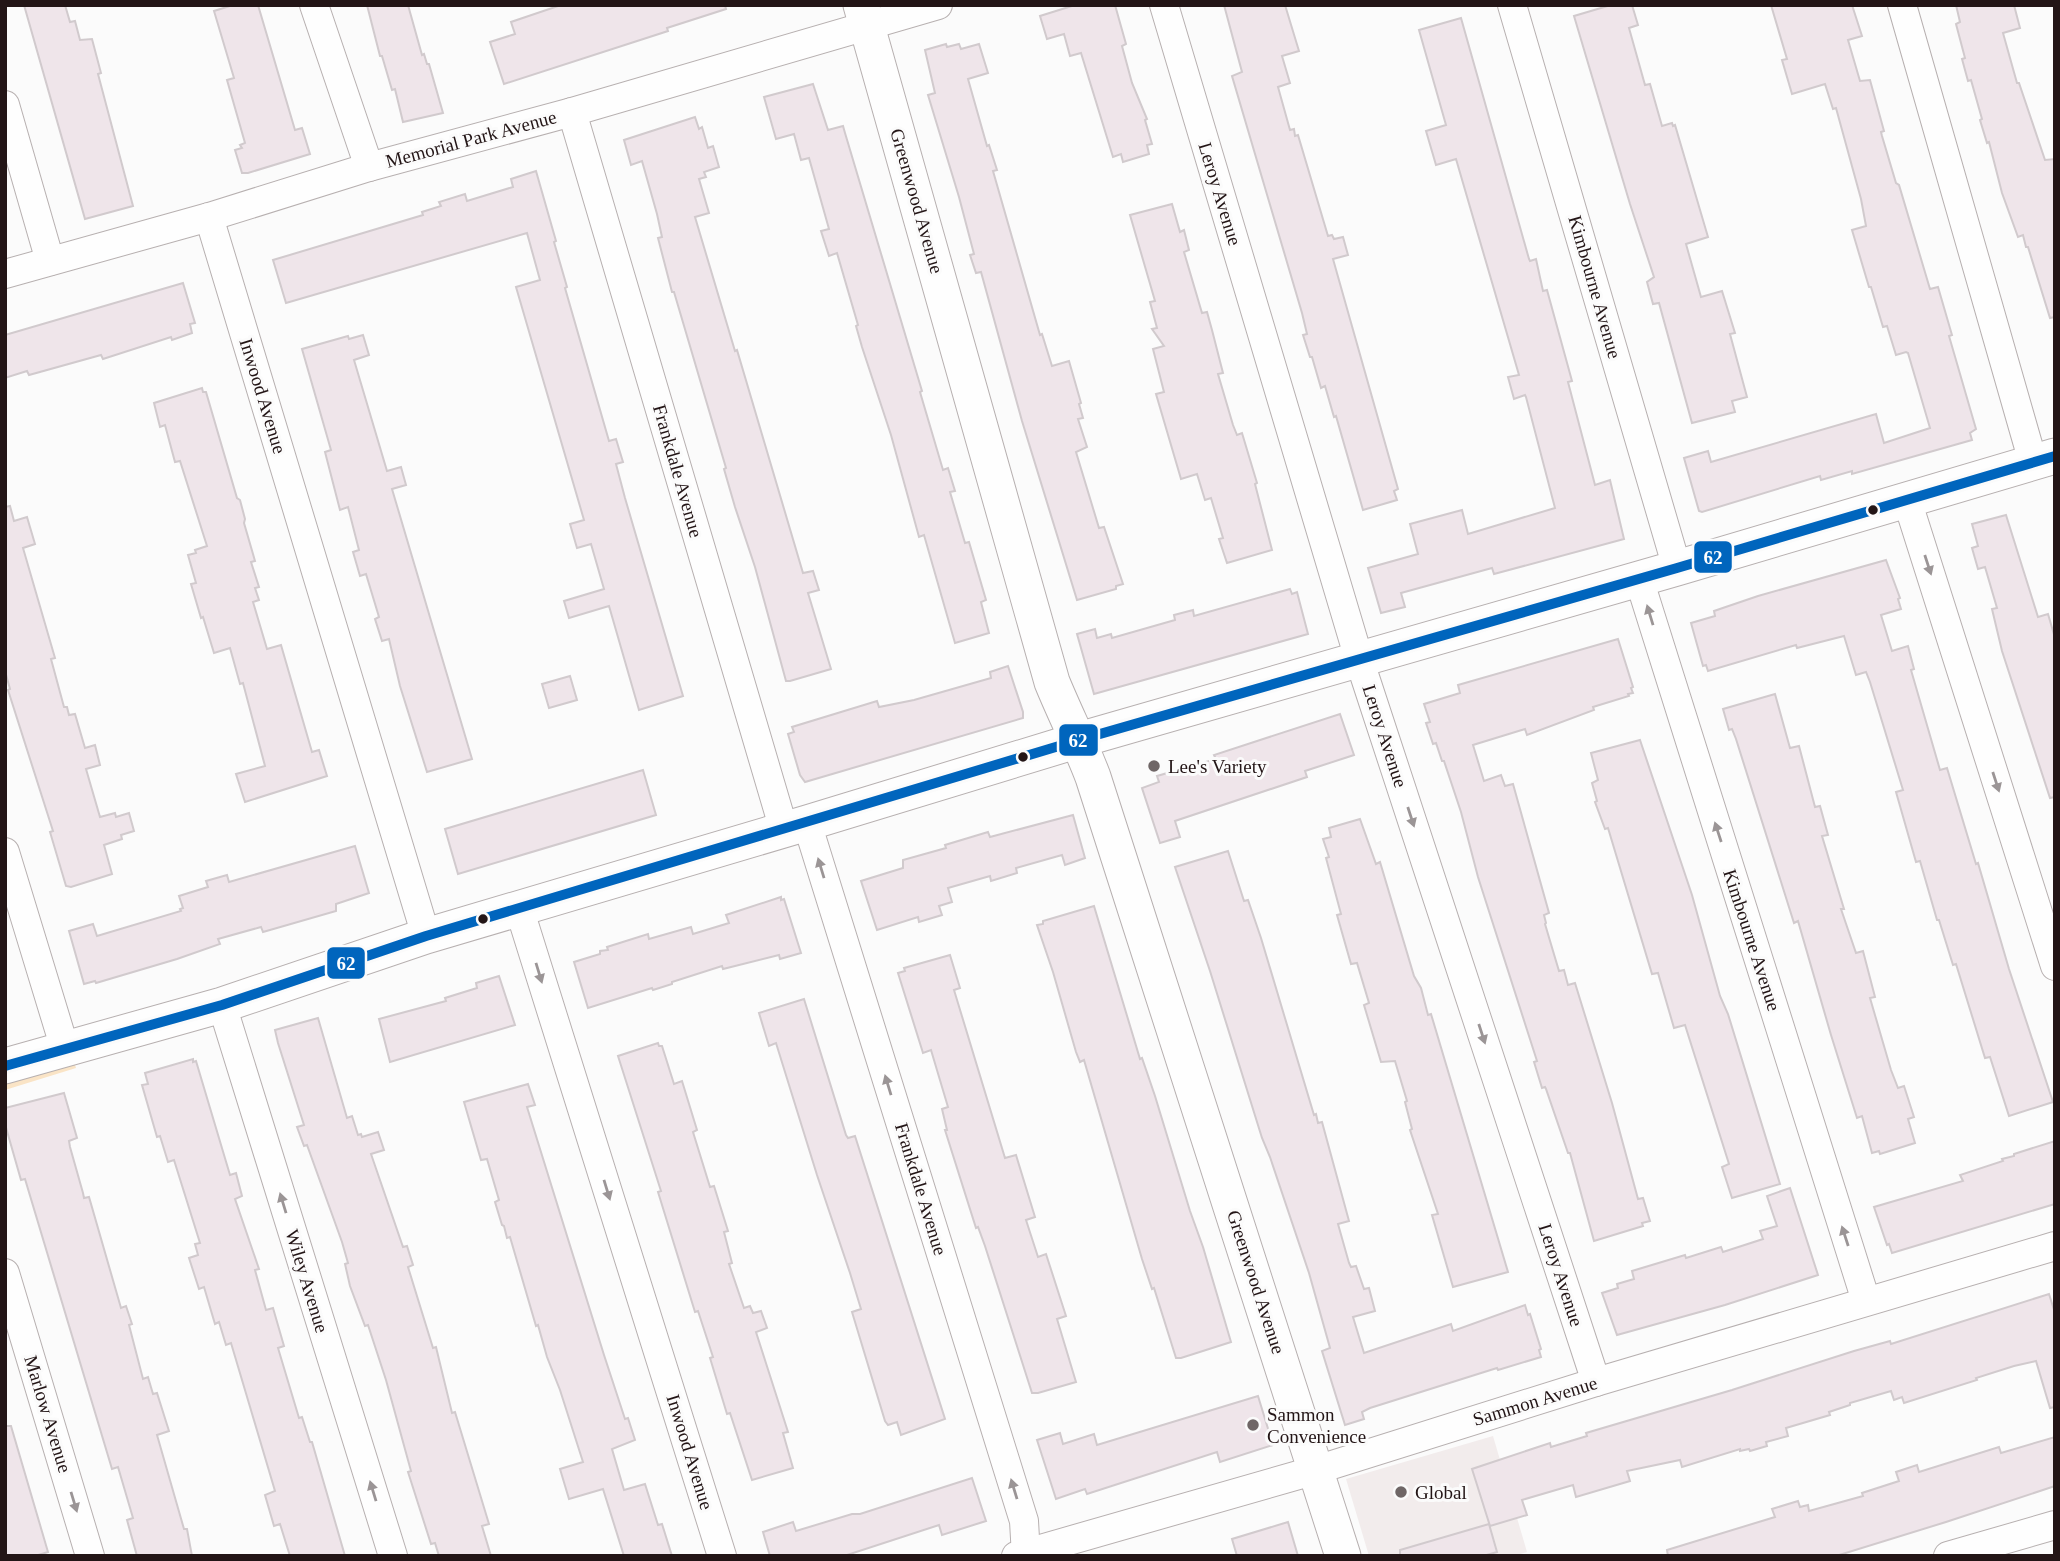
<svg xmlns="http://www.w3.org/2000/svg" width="2060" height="1561" viewBox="0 0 2060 1561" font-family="Georgia,serif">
<rect width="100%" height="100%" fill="#fbfbfb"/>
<!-- built -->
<path fill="#f2ecec" d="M1493,1436L1527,1552L1514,1556H1369L1346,1479Z"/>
<!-- green -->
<path fill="#fae4c6" d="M74,1062L76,1068L5,1090V1083Z"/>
<!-- building -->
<g fill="#efe5ea" stroke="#d1cacd" stroke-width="2">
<path d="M24,5H65L70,22L75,21L80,40L92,39L101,73L98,74L133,206L85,219Z"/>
<path d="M233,5H258L295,130L302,128L310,154L248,173H242L235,150L242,148L240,145L245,143L227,80L234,78L214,11Z"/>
<path d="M367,5H408L422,55L424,54L427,64H429L443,113L403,122L395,89L392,90L382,56H380Z"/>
<path d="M561,5H725L726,9L667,28L668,31L504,84L490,42L515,34L511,22Z"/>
<path d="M1075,5H1115L1126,44L1122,46L1132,83L1147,119L1145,120L1152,144L1147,145L1149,154L1123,162L1121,154L1113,157L1081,53L1070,56L1064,34L1047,39L1040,16Z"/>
<path d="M1224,5H1285L1299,51L1282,56L1290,83L1278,87L1290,130L1294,129L1295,136L1298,135L1328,236L1332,235L1334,239L1343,237L1348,255L1333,259L1398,489L1394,491L1397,500L1363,510L1336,416L1334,417L1325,386L1321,388L1312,357H1310L1303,335L1307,334L1302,313L1232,76L1242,72Z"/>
<path d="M1611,5H1632L1638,25L1629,28L1645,85L1650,84L1662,126L1672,123L1673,126L1675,125L1708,237L1686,244L1701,297L1722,291L1735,333L1730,334L1747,397L1732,401L1735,412L1692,423L1659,303L1653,304L1647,282L1654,277L1630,204L1574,16Z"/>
<path d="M1771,5H1852L1862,36L1848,40L1860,81L1870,80L1884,131L1881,132L1882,136L1896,183L1899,185L1930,289L1938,287L1952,335L1949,336L1976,429L1970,433L1972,440L1852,474V471L1821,480L1820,476L1702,512L1699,511L1684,458L1708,451L1711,462L1876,414L1884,443L1930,428L1908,353L1906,352L1896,355L1887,326L1883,327L1871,287H1869L1852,230L1866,226L1861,199L1836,108L1833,109L1825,84L1792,94L1782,60L1787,59Z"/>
<path d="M1956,5H2014L2020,28L2003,33L2017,83H2019L2045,160L2055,159V317L2050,318L2028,247H2026L2023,235L2018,237L2002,193L1989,142L1987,143L1980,120L1982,119L1971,80L1968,81L1962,59L1965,58L1956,24L1960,22Z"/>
<path d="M1461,18L1529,259L1530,261L1536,259L1543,291L1547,290L1572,381L1568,382L1595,485L1610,480L1624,539L1494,574L1492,568L1401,593L1405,607L1381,613L1368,568L1418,554L1410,524L1462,510L1468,534L1555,508L1526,397L1525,395L1514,399L1508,377L1519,375L1456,159L1436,165L1426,131L1446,125L1419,30Z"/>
<path d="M946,44L947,47L959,44L961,49L979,44L988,73L968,79L987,146L989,145L997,170L993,171L1040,335L1042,334L1052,366L1069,361L1081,403L1079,404L1083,418L1078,419L1087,447L1076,452L1099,528L1104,527L1123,584L1116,586V589L1077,600L1022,421L981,272L976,273L970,255L974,254L959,197L928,95L935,93L925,50Z"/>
<path d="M813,84L828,130L843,126L845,133L922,391L920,392L943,470L948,468L955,491L950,492L965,543L969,542L986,600L981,602L989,633L955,643L924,535L919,537L891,435L862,347L856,326L858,325L837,253L829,256L821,231L829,229L809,158L801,160L794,134L776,139L764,97Z"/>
<path d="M695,117L699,129L702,127L708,148L713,146L719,167L704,172L706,177L699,179L709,213L695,217L735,351L737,350L803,573L813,571L819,590L808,593L831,669L790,681H786L755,567L735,507L724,469L726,468L674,292H672L658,238L662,237L657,214L642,161L631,165L624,140Z"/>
<path d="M536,171L556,241L554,242L567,287L565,288L609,441L616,439L623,462L616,464L625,498L683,696L639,710L609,606L569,618L564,601L604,589L591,544L577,548L570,524L584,520L516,287L540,280L527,233L286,303L273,260L423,215L422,212L441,206L439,202L465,194L467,201L513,187L511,179Z"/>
<path d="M1172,204L1180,232L1184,230L1189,250L1184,252L1202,313L1207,312L1212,330L1223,373L1218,374L1233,425L1237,435L1242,433L1257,483L1255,484L1272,550L1227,563L1219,539L1223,538L1211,498L1205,500L1197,474L1181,479L1156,394L1164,392L1153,349L1164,346L1152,329L1157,328L1150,302L1155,301L1130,215Z"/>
<path d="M183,283L195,323L190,324L192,333L172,340L171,337L103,359L101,355L29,375L27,371L5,378V335Z"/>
<path d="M363,335L369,355L354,360L387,471L401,467L406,485L392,489L472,759L427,772L400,686L389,639L382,641L375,619L379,617L366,574L360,576L353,552L359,550L348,507L340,510L325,452L331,450L302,349L348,336L349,339Z"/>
<path d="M202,388L203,392H206L237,498L240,500L245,519L244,523L255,561L251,562L259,587L255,588L259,600L253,602L267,649L281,645L312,752L319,750L327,776L245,802L236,774L265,766L243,683L240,684L230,648L214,653L203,617L201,618L191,584L196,583L188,555L196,553L195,550L207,546L180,461L175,462L165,425L160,427L154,403Z"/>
<path d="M10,506L14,521L27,517L35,544L23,548L55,658L51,659L64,707H67L69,715L75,714L85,748L95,745L100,765L86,769L100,817L115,813L116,817L129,813L134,831L121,835L122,839L104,845L112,874L71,887L66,886L50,832L53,831L8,690L10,689L5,671V507Z"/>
<path d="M2006,515L2038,617L2048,614L2055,638V797L2050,798L2002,651L1992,609L1997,608L1985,567L1978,569L1972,548L1978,546L1972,524Z"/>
<path d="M1886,560L1900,598L1898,599L1901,609L1881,615L1892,651L1908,646L1914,669L1911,670L1940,770L1947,768L1976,864L1978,863L2009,969L2053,1102L2009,1116L1990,1057L1985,1058L1956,964L1953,965L1939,920H1937L1920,861L1916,862L1896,792L1903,790L1870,682L1866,672L1856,675L1844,636L1797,648L1796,645L1708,671L1706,665L1703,666L1691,623L1715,616L1714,611L1758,596Z"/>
<path d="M1290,589L1292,594L1297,592L1308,634L1094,694L1077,634L1095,629L1097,638L1111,634L1112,638L1175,620L1174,615L1193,610L1194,616Z"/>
<path d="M1618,639L1633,687L1631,688L1633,693L1628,694L1629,696L1593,707L1594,710L1527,735L1525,729L1473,745L1484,781L1501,775L1505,786L1513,784L1549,913L1544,915L1546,923L1545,924L1559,971L1564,970L1568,985L1575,983L1612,1103L1638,1199L1643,1198L1650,1221L1642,1223L1643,1226L1594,1241L1570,1153H1568L1546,1089L1545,1087L1542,1088L1534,1062L1537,1061L1478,877L1461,812L1444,761H1442L1436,743L1433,744L1426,723L1430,722L1424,704L1460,693L1458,685Z"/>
<path d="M1008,666L1023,712V718L805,782L800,775L788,734L794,732L792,727L877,701L879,707L914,700L991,678L990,672Z"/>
<path d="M570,676L577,700L549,708L542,684Z"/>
<path d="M1775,694L1790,748L1799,746L1815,807L1820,806L1828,835L1822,836L1844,909H1841L1856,953L1863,951L1875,997L1870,998L1891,1070L1898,1088L1904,1086L1914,1117L1908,1119L1915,1143L1880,1154L1879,1151L1872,1153L1862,1116L1857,1118L1831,1035L1798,921L1794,923L1736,739L1732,729L1729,730L1723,709Z"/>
<path d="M1340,714L1354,755L1305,771L1307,777L1175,821L1180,837L1160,843L1142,788L1159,782L1157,776L1216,759L1214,755Z"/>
<path d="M1640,740L1692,895L1720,996L1728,1014L1780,1184L1732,1198L1722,1167L1729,1164L1685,1025L1674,1028L1658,973L1652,974L1608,828L1605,829L1595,802L1597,801L1592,783L1598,780L1591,753Z"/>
<path d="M643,770L656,815L458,874L445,829Z"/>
<path d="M1073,815L1085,858L1065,865L1062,855L1016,868L1017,873L991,881L990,876L948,888L952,902L939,906L942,915L919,922L918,917L877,930L861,881L903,868V860L946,848L945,845L988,832L990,837Z"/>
<path d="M1360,819L1376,864L1380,862L1414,976L1421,988L1428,1015L1431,1014L1508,1272L1453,1287L1432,1215L1438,1214L1410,1130L1412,1129L1405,1102L1407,1101L1395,1061L1381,1062L1364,1005L1369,1003L1357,963L1351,964L1337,915L1341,914L1326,858L1329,857L1323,839L1331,837L1329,828Z"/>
<path d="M355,846L369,893L336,904V911L263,932L261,927L218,939L220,944L177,959L96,983L95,981L84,984L69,931L93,924L97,936L181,911L180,909L183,908L179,896L208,887L206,881L227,875L229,882Z"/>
<path d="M1228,851L1244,901L1248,900L1261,938L1314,1115L1316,1114L1318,1123L1322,1122L1349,1221L1338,1224L1349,1263L1351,1267L1356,1266L1364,1289L1369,1288L1375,1311L1353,1317L1364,1353L1451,1324L1453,1331L1525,1305L1528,1315L1530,1314L1541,1349L1539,1350L1541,1357L1498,1370L1497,1368L1370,1408L1362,1412L1364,1419L1345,1425L1322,1351L1330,1348L1309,1273L1270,1157L1262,1138L1210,971L1175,867Z"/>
<path d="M781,897V900L784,899L801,953L780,959L779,955L723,969L722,966L672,982V984L653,990L652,988L588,1008L574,962L600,954V951L608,950L607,947L648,934L649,939L691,927L693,934L729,923L726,915Z"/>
<path d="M1094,906L1140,1059L1142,1058L1155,1096L1190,1211L1203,1247L1231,1342L1181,1358H1176L1154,1288L1152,1289L1142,1259L1084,1060L1080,1062L1076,1052L1053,972L1037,925L1043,924V921Z"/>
<path d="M950,955L960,988L954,990L1005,1158L1016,1155L1035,1217L1026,1220L1038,1257L1046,1254L1066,1316L1057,1319L1076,1382L1038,1393H1032L985,1246L978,1227L976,1228L945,1130H947L942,1109L948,1107L931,1050L923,1053L898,973L905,971L904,968Z"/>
<path d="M499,976L515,1025L390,1062L379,1019L446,1001L445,998L477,988L476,983Z"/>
<path d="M804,999L846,1135L848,1138L855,1136L945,1419L901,1435L897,1422L888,1425L885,1421L852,1312L861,1309L850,1273L817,1175L776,1043L769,1046L759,1013Z"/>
<path d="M318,1018L347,1118L352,1116L358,1135L361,1134L362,1137L378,1132L384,1150L371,1154L403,1247L407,1246L413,1265L408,1267L433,1348L436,1347L452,1413L455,1412L489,1524L482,1526L491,1556H439L435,1543L431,1544L408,1472L411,1471L386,1380L368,1325L365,1326L350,1286L345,1264L348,1263L342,1242L307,1145L304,1146L297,1127L304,1125L278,1043L275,1030Z"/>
<path d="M658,1043L659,1046H662L674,1084L682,1081L697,1130L693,1132L710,1187L714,1186L728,1231L724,1232L732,1263L729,1264L744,1308L750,1306L753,1313L761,1311L767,1328L756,1332L788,1432L783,1433L793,1468L752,1480L730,1413L727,1414L710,1358L713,1357L698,1311L695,1312L658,1192L661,1191L618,1056Z"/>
<path d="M193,1059V1062L196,1061L230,1175L236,1173L242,1196L235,1199L259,1269L255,1270L266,1310L273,1308L284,1346L278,1348L299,1418L302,1417L310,1442H312L345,1556H290L280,1524L274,1526L265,1495L275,1491L231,1343L226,1345L219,1322L215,1324L204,1287L199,1289L189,1258L198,1255L195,1244L200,1243L174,1160L168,1162L160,1136L157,1137L142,1085L148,1084L145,1073Z"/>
<path d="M528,1084L535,1105L527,1107L604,1355L625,1419L628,1418L635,1440L612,1449L624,1490L645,1484L658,1525L662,1524L672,1556H624L603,1489L569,1499L560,1469L583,1462L560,1390L547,1357L538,1325L536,1326L510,1237L507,1238L504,1226L502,1225L495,1202L499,1200L487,1159L481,1160L464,1102Z"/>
<path d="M64,1093L77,1138L69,1141L70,1147L83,1193L84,1198L89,1197L121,1308L126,1306L132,1324L129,1325L143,1379L148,1377L153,1394L157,1393L169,1431L157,1435L184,1529H187L192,1556H137L127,1520L133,1518L118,1467L112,1469L25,1179L21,1180L5,1124V1108Z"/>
<path d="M2055,1141V1204L1892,1253L1889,1244L1887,1245L1874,1207L1963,1181L1960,1175L2003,1161L2002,1159L2014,1156V1154Z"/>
<path d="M1790,1188L1818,1275L1725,1305L1617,1335L1602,1293L1618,1288L1617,1284L1634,1279L1632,1271L1685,1255L1686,1258L1721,1247L1723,1252L1763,1239L1760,1231L1777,1226L1767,1196Z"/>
<path d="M2049,1294L2055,1313V1407L2050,1408L2036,1361L2014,1366L1976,1378L1977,1380L1904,1403L1902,1397L1894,1400L1891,1391L1850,1403V1405L1829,1412L1830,1415L1786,1428L1788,1436L1766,1442L1767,1446L1750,1451L1749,1449L1740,1451V1449L1682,1467L1680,1460L1627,1471L1630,1481L1576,1497L1573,1485L1522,1500L1527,1515L1490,1526L1472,1469L1550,1443L1551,1447L1587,1436L1586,1433L1732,1390L1854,1351L1890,1341L1891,1344Z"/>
<path d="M1258,1396L1273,1445L1220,1462L1217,1452L1087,1494L1085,1489L1056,1499L1037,1440L1060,1433L1063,1444L1094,1434L1097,1445Z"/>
<path d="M5,1426H11L48,1552L35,1556H5Z"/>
<path d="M2055,1437V1486L1946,1522L1836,1556H1668L1667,1550L1775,1517L1772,1509L1798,1501L1800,1507L1808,1505L1809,1511L1863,1496L1862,1493L1899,1481L1896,1472L1917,1465L1919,1472L1999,1447L2001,1453Z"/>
<path d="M972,1478L986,1521L942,1535L939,1525L844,1556H770L763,1532L793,1522L796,1531L852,1514H860Z"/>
<path d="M1288,1522L1298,1556H1237L1232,1539Z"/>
<path d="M1489,1524L1497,1552L1483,1556H1400V1550Z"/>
</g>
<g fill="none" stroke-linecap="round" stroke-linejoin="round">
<defs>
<g id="minor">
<path d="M314,5L369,167"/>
<path d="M1164,5L1359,659L1596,1382"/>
<path d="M1512,5L1677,568"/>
<path d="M1902,5L2033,462"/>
<path d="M5,105L50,261"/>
<path d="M572,112L784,830"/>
<path d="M209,217L426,936"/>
<path d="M5,274L209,217L369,167L572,112L938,5"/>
<path d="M1907,500L2055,966"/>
<path d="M1639,579L1866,1301"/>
<path d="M807,823L1024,1521L1026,1556"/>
<path d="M5,852L65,1049"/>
<path d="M519,908L722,1556"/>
<path d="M222,1005L393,1556"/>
<path d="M5,1273L90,1556"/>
<path d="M1016,1556L1316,1470L1596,1382L2055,1246"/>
<path d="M1948,1556L2055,1525"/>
</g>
<g id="tertiary">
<path d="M861,5L1052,682C1065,714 1081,745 1093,777L1343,1556"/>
<path d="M5,1066L222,1005L426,936L807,823L1079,740L1677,568L2055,456"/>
</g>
</defs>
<!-- minor casing -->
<use href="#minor" stroke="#b7b0b0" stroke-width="30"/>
<!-- tertiary casing -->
<use href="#tertiary" stroke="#b7b0b0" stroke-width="37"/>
<!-- minor -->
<use href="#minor" stroke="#fefefe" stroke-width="28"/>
<!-- tertiary -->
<use href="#tertiary" stroke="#fefefe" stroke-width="35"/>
<defs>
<path id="bus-1" d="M5,1066L222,1005L426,936L1079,740L1677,568L2055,456"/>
</defs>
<!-- bus-1 casing -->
<use href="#bus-1" stroke="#fbfbfb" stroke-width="16"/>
<!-- bus-1 -->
<use href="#bus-1" stroke="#0065bd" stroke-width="10"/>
</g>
<!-- one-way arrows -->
<defs><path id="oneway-solid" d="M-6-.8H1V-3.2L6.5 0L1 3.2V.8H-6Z" transform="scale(1.75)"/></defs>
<g fill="#9b9596">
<use href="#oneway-solid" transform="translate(1928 565) rotate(72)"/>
<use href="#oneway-solid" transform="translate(1650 615) rotate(-107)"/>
<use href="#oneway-solid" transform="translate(1996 782) rotate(72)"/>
<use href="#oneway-solid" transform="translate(1411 817) rotate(72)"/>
<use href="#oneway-solid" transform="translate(1718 832) rotate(-108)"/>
<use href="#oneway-solid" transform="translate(821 868) rotate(-107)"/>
<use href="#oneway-solid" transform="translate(539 973) rotate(73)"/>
<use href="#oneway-solid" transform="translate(1482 1034) rotate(72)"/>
<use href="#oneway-solid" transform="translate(888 1085) rotate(-107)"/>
<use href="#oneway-solid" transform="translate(607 1190) rotate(73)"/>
<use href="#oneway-solid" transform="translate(283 1203) rotate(-107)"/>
<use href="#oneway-solid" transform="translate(1845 1236) rotate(-108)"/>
<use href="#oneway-solid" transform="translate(1014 1489) rotate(-107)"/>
<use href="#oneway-solid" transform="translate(373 1491) rotate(-107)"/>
<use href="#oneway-solid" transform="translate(74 1502) rotate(73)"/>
</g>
<!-- markers -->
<g fill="#231516" stroke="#fbfbfb" stroke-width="2.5">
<circle cx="1873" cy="510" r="6"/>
<circle cx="1023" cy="757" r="6"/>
<circle cx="483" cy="919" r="6"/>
</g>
<g fill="#6f6666" stroke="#fbfbfb" stroke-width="2.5">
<circle cx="1154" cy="766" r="7"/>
<circle cx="1253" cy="1425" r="7"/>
<circle cx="1401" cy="1492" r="7"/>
</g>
<g text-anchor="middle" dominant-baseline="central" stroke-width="6" stroke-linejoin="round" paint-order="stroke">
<!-- street labels -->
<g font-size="19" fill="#231516" stroke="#fbfbfb">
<text transform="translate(471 139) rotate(-15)">Memorial Park Avenue</text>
<text transform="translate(1220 194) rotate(73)">Leroy Avenue</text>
<text transform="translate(917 201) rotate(74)">Greenwood Avenue</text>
<text transform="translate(1595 287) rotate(74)">Kimbourne Avenue</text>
<text transform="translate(263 396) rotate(73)">Inwood Avenue</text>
<text transform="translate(678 471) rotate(74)">Frankdale Avenue</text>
<text transform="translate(1385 736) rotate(72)">Leroy Avenue</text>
<text transform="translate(1752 940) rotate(72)">Kimbourne Avenue</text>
<text transform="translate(921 1189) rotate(73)">Frankdale Avenue</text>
<text transform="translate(1561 1275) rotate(72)">Leroy Avenue</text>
<text transform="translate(307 1281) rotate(73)">Wiley Avenue</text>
<text transform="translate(1256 1282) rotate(72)">Greenwood Avenue</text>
<text transform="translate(1535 1401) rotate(-17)">Sammon Avenue</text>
<text transform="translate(48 1414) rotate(73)">Marlow Avenue</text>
<text transform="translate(690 1452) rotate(73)">Inwood Avenue</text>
</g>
<!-- poi labels -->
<g font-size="19" fill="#231516" stroke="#fbfbfb" text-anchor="start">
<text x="1168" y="766">Lee's Variety</text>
<text x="1267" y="1414">Sammon<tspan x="1267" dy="22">Convenience</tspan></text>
<text x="1415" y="1492">Global</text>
</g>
</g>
<g stroke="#fbfbfb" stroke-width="2.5">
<rect x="1693" y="540" width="40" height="34" rx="7" fill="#0065bd"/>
<rect x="1058" y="723" width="41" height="34" rx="7" fill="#0065bd"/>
<rect x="326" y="946" width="40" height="34" rx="7" fill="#0065bd"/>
</g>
<g font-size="19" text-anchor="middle" font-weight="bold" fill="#fff">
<text x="1713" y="564">62</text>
<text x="1078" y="747">62</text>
<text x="346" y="970">62</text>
</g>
<!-- border -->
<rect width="2060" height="1561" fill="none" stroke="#231516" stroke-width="14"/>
</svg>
